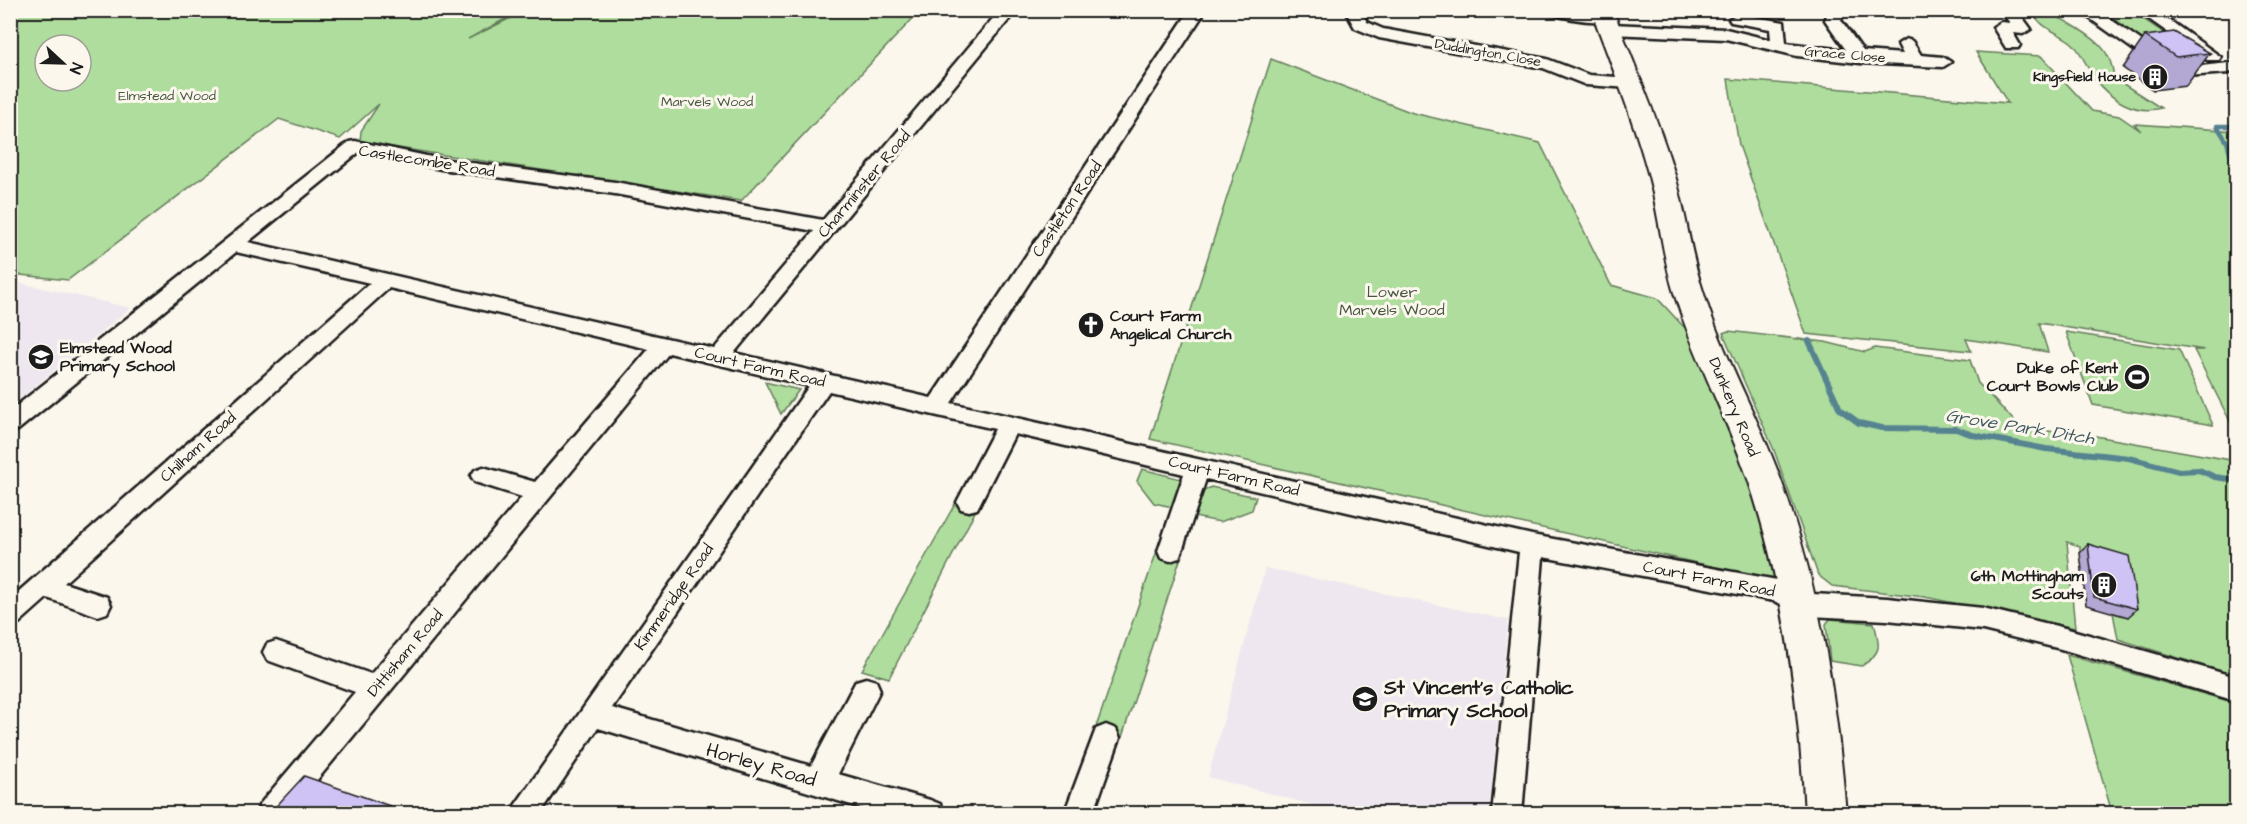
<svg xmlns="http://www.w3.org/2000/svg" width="2247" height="824" viewBox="0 0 2247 824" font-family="'Architects Daughter',sans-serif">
<rect width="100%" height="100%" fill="#fbf7ec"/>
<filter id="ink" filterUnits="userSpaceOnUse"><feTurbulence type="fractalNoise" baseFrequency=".0167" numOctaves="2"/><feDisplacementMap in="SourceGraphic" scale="12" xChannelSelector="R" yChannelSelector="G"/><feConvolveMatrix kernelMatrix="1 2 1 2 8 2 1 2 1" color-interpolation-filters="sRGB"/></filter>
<g filter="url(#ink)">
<!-- built -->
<g fill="#eee7ef">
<path d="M11,281L131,308L11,406L10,281Z"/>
<path d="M1265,568L1508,620L1489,813H1342L1208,777Z"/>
</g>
<!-- green -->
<g fill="#aedd9d" stroke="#657c5c" stroke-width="1.5" fill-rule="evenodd">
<path d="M10,11H520L468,39L525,11H920L741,201L360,142L361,131L379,104L340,139L279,119L68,280L11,274ZM45,45H81V81H45Z"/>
<path d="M2034,11C2052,10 2086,32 2100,45C2109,54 2113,67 2114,78L2161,108C2135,115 2109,99 2094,78C2086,66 2082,52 2072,43C2061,33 2036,27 2034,11Z"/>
<path d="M2097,11H2131L2200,57L2169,61Z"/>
<path d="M1976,52L2041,56L2092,111L2119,116L2141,131L2134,124L2236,131V433L2194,350H2204L2039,323L2048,352L1966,339L1971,351L1806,334L1739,145L1728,79L2008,103Z"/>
<path d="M1271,59L1413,113L1540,143L1611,285L1657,298L1683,326L1701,338L1778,570L1772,580L1150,439Z"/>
<path d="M1728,331L1825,342L1865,352L1875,348L1970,360L1978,383L2022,429L2084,434L2236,461V676L2118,639L2113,613L2128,617L2121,564L2080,553V546L2067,542L2075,628L1925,597L1832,586L1818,575L1774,450L1723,333Z"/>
<path d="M2066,332L2179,350L2213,425L2093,405Z"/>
<path d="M765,382L799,390L781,414Z"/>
<path d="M1142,469L1181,479L1173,507L1154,503L1137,481Z"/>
<path d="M1211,487L1256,497L1252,510L1220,522L1194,517L1204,491Z"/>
<path d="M956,502L978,506L889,678L862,670Z"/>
<path d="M1157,551L1181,557L1121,740L1094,733Z"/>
<path d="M1830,619L1874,623C1881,648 1881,653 1862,666L1830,661L1826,624Z"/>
<path d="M2067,655L2236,703V813H2112Z"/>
</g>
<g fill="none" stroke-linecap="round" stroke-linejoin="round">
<!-- stream-far1 -->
<path stroke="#568390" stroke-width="4.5" d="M2236,126H2217L2227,142L2236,174"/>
<!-- stream -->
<path stroke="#568390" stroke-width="6" d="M1809,341L1840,409L1859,423L1882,428L1956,429L1973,435L2046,449L2129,458L2179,471L2199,470L2215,477L2236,480"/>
<defs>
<g id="street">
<path d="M1000,10H1017L734,353L931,398L1190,10H1206L951,403L1532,535L1777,580L1812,594L1887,598L1983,608L2061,627L2236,677V701L2061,649L1983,630L1887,620L1810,616L1774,601L1543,557L1522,814H1492L1519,552L1206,479L1182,551L1179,558L1170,561L1161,558L1158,551L1184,474L1015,434L977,509L969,511L961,509L957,502L995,429L829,391L612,708L811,766L856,681L866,678L876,681L880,690L838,774L930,800L940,804L944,814H881L598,728L540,814H509L809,386L669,353L289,814H256L260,804L355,692L267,660L263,652L267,644L276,641L371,674L522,497L475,482L471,476L475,470L483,467L535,482L649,349L389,288L64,583L107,597L111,605L107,613L98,616L47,598L19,623L10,626V599L370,283L236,252L18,430L10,432V411L349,142L355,141L441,159L615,182L823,220ZM359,152L441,169L615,194L814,231L714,349L248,242Z"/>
<path d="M1345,10H1361L1367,22L1383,29L1547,59L1589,75L1630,78L1638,83L1630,88L1586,85L1543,68L1379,38L1355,28Z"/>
<path d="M1546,10H1587L1611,15L1613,18C1606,26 1554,18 1546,10Z"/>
<path d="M1829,10H1845L1841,20L1863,51L1903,54L1898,44L1906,39L1912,41L1921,55L1943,57L1951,62L1943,67L1860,63L1797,56L1726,39L1611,34L1603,29L1611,24L1726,29L1771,40L1770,29L1731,22L1729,19L1737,14L1784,22L1786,43L1846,50L1825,20Z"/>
<path d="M2000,10H2017L2031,29L2023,34L2013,33L2020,45L2018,48H2006L1993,27L2001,22L2010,23Z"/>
<path d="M2078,10H2097L2181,68L2229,63L2235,64L2236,69L2229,73L2172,77Z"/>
<path d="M2136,10H2155L2221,57L2219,60H2207Z"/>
<path d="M1106,725L1116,729L1120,738L1093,814H1064L1096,729Z"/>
</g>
<path id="secondary" d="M1591,10H1613C1634,64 1657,117 1674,172C1686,211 1690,252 1703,291C1723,356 1758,416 1781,480C1820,587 1837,701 1846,814H1805C1799,701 1784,586 1748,479C1726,416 1694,357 1674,293C1662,254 1659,213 1648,173C1633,118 1611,64 1591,10Z"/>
</defs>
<!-- street casing -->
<use href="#street" stroke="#1c1c1c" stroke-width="5"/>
<!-- secondary casing -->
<use href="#secondary" stroke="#1c1c1c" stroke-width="4"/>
<!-- street -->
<use href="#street" fill="#fbf7ec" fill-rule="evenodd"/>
<!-- secondary -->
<use href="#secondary" fill="#fbf7ec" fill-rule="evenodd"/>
</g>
<!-- wall -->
<g fill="#b2a8d3" stroke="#1c1c1c" stroke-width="1.5">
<path d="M2145,36L2210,53L2186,86L2153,90L2123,68Z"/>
<path d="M2088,544L2137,609L2128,617L2086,605L2080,553Z"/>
</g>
<!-- building -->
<g fill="#cfc3f5" stroke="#1c1c1c" stroke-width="1.5">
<path d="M2174,32L2210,53L2176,57L2145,36Z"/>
<path d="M2088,544L2129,556L2137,609L2094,597Z"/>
<path d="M304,776L410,813H270Z"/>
</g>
</g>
<!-- icons -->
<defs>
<symbol id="building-disc" viewBox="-11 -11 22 22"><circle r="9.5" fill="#1c1c1c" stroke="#fbf7ec"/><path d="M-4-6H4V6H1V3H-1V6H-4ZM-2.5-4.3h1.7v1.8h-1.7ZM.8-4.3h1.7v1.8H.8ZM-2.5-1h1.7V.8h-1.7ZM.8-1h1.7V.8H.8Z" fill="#fff"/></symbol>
<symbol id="church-disc" viewBox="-11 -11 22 22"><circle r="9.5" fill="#1c1c1c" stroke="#fbf7ec"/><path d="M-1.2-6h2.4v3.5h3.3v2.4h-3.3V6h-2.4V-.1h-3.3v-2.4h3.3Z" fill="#fff"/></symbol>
<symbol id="school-disc" viewBox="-11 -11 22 22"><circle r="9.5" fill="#1c1c1c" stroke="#fbf7ec"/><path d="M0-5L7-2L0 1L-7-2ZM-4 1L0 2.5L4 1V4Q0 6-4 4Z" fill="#fff"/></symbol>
<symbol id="stadium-disc" viewBox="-11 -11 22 22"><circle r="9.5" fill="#1c1c1c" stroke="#fbf7ec"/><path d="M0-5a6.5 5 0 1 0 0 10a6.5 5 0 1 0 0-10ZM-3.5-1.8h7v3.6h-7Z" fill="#fff"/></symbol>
</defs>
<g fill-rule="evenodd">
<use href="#building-disc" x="2140" y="62" width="30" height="30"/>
<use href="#church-disc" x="1076" y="310" width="30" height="30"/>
<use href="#school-disc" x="26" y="342" width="30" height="30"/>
<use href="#stadium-disc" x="2122" y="362" width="30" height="30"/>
<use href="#building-disc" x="2089" y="570" width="30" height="30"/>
<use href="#school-disc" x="1350" y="684" width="30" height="30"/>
</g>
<g text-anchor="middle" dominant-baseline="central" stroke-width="6" stroke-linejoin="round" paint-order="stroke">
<!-- far-street labels -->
<g font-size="14" fill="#1c1c1c" stroke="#fbf7ec">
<text transform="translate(1488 53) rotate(10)">Duddington Close</text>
<text transform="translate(1845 55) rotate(5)">Grace Close</text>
</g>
<!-- far-poi labels -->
<g font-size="14" font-weight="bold" fill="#1c1c1c" stroke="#fbf7ec" text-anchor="end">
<text x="2136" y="77">Kingsfield House</text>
</g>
<!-- far-park labels -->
<g font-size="14" fill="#485643" stroke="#fbf7ec">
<text x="167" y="96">Elmstead Wood</text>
<text x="707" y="102">Marvels Wood</text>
</g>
<!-- street labels -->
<g font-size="16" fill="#1c1c1c" stroke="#fbf7ec">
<text transform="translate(427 161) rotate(9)">Castlecombe Road</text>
<text transform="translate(864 184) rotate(-50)">Charminster Road</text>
<text transform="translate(1067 209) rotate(-56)">Castleton Road</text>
<text transform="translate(760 367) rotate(13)">Court Farm Road</text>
<text transform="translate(1734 407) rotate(67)">Dunkery Road</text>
<text transform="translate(198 447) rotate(-42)">Chilham Road</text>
<text transform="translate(1234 476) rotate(13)">Court Farm Road</text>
<text transform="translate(1709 579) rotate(11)">Court Farm Road</text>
<text transform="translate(674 597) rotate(-55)">Kimmeridge Road</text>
<text transform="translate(405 653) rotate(-50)">Dittisham Road</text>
</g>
<!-- park labels -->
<g font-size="16" fill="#485643" stroke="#fbf7ec">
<text x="1392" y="292">Lower<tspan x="1392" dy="18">Marvels Wood</tspan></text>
</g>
<!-- poi labels -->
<g font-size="16" font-weight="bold" fill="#1c1c1c" stroke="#fbf7ec" text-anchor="start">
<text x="1110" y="316">Court Farm<tspan x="1110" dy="18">Angelical Church</tspan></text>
<text x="60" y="348">Elmstead Wood<tspan x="60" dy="18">Primary School</tspan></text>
<text x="2118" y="368" text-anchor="end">Duke of Kent<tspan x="2118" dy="18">Court Bowls Club</tspan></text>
<text x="2084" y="576" text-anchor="end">6th Mottingham<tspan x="2084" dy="18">Scouts</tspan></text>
</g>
<!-- water labels -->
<g font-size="18" font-style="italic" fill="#3e5860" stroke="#fbf7ec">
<text transform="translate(2020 427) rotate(9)">Grove Park Ditch</text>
</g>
<!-- near-poi labels -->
<g font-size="20" font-weight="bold" fill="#1c1c1c" stroke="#fbf7ec" text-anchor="start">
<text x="1384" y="688">St Vincent's Catholic<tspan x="1384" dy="23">Primary School</tspan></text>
</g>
<!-- near-street labels -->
<g font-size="20" fill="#1c1c1c" stroke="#fbf7ec">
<text transform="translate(761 765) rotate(16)">Horley Road</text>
</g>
</g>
<!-- margin -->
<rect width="2247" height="824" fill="none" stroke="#fbf7ec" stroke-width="36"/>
<rect x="18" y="18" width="2211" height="788" fill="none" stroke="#1c1c1c" stroke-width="2" filter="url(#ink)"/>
<!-- north arrow -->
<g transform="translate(63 63) rotate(112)"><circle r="28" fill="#fbf7ec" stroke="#a29f99" stroke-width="1.5"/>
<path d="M0-4.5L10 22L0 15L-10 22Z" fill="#1c1c1c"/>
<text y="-9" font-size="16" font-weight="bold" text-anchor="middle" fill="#1c1c1c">N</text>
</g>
</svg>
